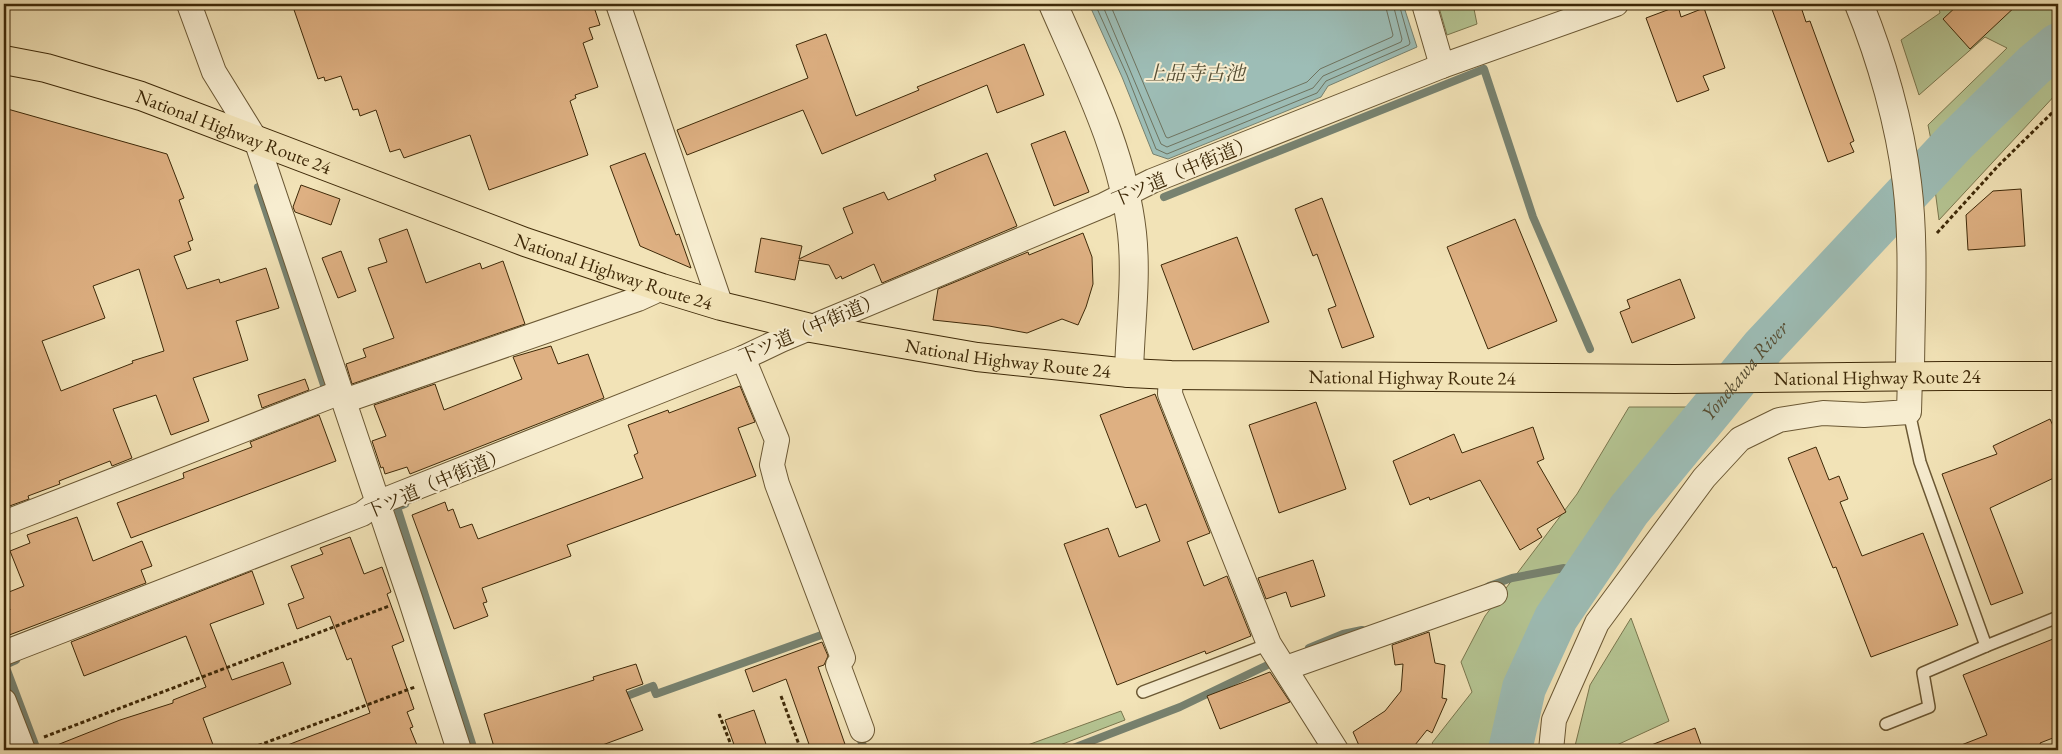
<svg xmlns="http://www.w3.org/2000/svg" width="2062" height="754" viewBox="0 0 2062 754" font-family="'EB Garamond','Noto Serif JP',serif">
<rect width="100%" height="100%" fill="#f2e3b7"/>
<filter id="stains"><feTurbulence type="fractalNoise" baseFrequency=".004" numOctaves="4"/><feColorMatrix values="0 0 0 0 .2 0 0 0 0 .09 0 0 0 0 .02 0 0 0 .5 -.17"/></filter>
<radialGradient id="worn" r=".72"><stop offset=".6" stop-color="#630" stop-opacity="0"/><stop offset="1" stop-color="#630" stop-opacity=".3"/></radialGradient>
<!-- green -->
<g fill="#b5c593" stroke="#7a774e">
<path d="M1438,4H1473L1477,24L1447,35Z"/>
<path d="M1938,4H2058V21L1932,145L1928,125L2007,48L1985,37L1919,95L1901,40L1940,13Z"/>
<path d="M2058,53V92L1939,220L1934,182L1968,143Z"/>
<path d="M1629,407H1696L1667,439L1611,519L1543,622L1520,675L1501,742L1500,750H1438L1432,743L1472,692L1461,662L1485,616L1577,494Z"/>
<path d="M1631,618L1669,721L1606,750H1574L1590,685Z"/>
<path d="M1121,711L1125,720L1047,750H1014Z"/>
</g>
<!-- water -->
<path fill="#9dbdb6" stroke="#778270" d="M1089,4H1403L1417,47L1328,86L1321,97L1168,159L1153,154L1122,77Z"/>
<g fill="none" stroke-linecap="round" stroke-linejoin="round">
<!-- shore -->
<g stroke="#6e735f" stroke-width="1">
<path d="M1095,4L1127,75L1156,149L1167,154L1317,93L1326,81L1409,45L1410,43L1399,4"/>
<path d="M1102,4L1161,144L1167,147L1313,88L1323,76L1401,42L1402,39L1393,4"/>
<path d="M1110,4L1166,137L1168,138L1307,82L1320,69L1392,37L1393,35L1385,4"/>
</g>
<!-- stream -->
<g stroke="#778270" stroke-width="8">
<path d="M258,187L324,385"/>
<path d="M1164,197L1484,69L1533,217L1590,349"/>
<path d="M405,504L397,507L474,750"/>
<path d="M1489,586L1512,578L1564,568L1583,579"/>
<path d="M1309,648L1343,634L1362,630"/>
<path d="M16,660L5,665L37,750"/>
<path d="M619,699L653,686L656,694L827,633L825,629"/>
<path d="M858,734L865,750"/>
<path d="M487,750L503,744"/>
<path d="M1068,750L1180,707L1276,661"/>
</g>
<!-- river -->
<path stroke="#9dbdb6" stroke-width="44" id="s1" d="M1510,750L1524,688L1556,618L1629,510L1763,347L1955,142L2034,65L2058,45"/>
</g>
<!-- building -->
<g fill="#deb082" stroke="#3e2908" fill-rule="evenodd">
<path d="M292,4H593L600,25L589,28L593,39L583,43L598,87L575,95L576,98L570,101L588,155L489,190L470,135L404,158L400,149L390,152L376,110L360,116L358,109L353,110L341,76L325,81L324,77L318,79Z"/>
<path d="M1770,4H1800L1806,22L1810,21L1854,141L1850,143L1854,152L1828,162Z"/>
<path d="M1959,4H2018L1970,49L1943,19Z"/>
<path d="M1678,6L1681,17L1704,8L1725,68L1703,76L1709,90L1677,102L1646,18Z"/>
<path d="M826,34L856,116L919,90L917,87L1024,44L1044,95L997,113L987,85L822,154L803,110L687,155L677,130L808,78L796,45Z"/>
<path d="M4,108L167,154L184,198L179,200L193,240L188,242L191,250L174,256L187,289L219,279L220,283L266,268L279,308L236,321L248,360L193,378L209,421L171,435L156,395L113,409L132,458L112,466L110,461L59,481L60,484L28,496L29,499L4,508ZM139,269L164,351L132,361L133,363L61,391L42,341L105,318L93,286Z"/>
<path d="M1065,131L1089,192L1054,206L1031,144Z"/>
<path d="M645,153L676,235L679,234L691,268L640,246L610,166Z"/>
<path d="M987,153L1017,226L882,283L874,264L842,279L841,276L836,279L829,265L799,260L795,280L755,272L761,238L802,246L799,259L853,233L843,208L884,192L888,200L936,180L934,175Z"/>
<path d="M301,185L340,199L331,225L295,212L293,207Z"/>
<path d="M2021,189L2025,246L1968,250L1966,215L1993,191Z"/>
<path d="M1322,198L1374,337L1342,348L1328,309L1336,306L1317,254L1313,256L1295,209Z"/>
<path d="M1515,219L1557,321L1488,349L1447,247Z"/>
<path d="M407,229L426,283L480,263L482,269L503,261L525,324L352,384L346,364L366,357L363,349L394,338L368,268L387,262L379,239Z"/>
<path d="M1083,233L1092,257L1093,284L1086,307L1078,325L1062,319L1027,333L989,326L933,320L938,289L1028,252L1029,255Z"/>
<path d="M1237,237L1269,322L1193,350L1161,265Z"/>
<path d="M341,251L356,291L338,298L322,258Z"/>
<path d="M1680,279L1695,318L1632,343L1620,312L1630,308L1627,300Z"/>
<path d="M551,346L558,364L588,354L604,398L410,474L407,467L385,474L383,467L381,468L372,441L386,436L374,405L435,384L444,410L522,379L513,357Z"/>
<path d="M305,379L309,390L262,408L258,395Z"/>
<path d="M740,386L755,422L738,428L756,476L567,545L571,556L482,588L487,602L483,603L488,616L454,629L412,515L445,502L448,511L453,509L460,528L472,524L478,539L643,478L634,455L638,453L628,425L668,410L669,413Z"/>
<path d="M1155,394L1210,533L1187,542L1204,586L1227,576L1251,636L1206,654L1205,651L1117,685L1064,544L1108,528L1119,557L1160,541L1146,504L1136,508L1100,415Z"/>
<path d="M1316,402L1346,489L1279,513L1249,425Z"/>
<path d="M319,415L336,461L131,538L117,503L184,478L183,473L252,447L250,442Z"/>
<path d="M2050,419L2058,437V476L1990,508L2023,593L1991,605L1942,474L1997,454L1993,446Z"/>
<path d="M1533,427L1544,459L1537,462L1566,512L1537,529L1542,537L1520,550L1480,480L1430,500L1429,497L1410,505L1393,461L1454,434L1462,453Z"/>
<path d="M1816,447L1829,480L1839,476L1848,499L1840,502L1862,556L1923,533L1958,625L1871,657L1836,567L1833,568L1788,458Z"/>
<path d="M77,517L93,561L142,541L152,566L141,570L146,583L4,637V612L10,610L4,594L24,586L10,551L30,543L27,535Z"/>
<path d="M350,537L364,574L382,567L391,592L387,594L404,641L392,646L414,709L407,712L413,727L410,728L419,750H281L280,748L370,713L351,658L347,660L330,616L297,629L288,604L304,598L291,566L323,554L320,548Z"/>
<path d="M1313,560L1325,596L1291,607L1286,592L1266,599L1258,578Z"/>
<path d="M252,571L264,604L210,624L232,680L283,662L291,684L203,718L215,750H47V749L120,720L173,703V700L206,687L186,636L84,676L71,642Z"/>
<path d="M1429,632L1435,663L1445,665L1442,698L1447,699L1432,733L1427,730L1411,750H1361L1353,732L1385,711L1401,691L1403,664L1395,665L1392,645Z"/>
<path d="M2058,637V736L2040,743L2043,750H1952L1951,749L1987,735L1963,675Z"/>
<path d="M822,642L828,656L824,665L818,667L847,750H811L786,679L753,692L745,670Z"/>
<path d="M636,664L643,684L626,690L643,730L589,750H495L484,714L594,680L593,677Z"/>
<path d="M1270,672L1290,702L1220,729L1207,696Z"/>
<path d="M754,710L768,750H736L725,720Z"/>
<path d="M1695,728L1703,750H1641V749Z"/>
</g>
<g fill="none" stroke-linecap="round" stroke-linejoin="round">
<defs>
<g id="service">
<path d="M1909,412L1920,462L1986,646L2058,617"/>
<path d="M1143,692L1269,644"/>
<path d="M1886,724L1929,707L1923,673L1986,646"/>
</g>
<g id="minor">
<path d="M189,4L214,72L256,140L410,598L459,750"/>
<path d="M618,4L721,306"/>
<path d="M1424,4L1442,66"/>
<path d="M743,358L777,440L772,465L777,484L843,658L838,665L862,730"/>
<path d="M1171,375L1170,394L1173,402L1269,644L1336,750"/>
<path d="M344,401L638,299L662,288"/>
<path d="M4,523L341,392"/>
<path d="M4,653L362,514L377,503L743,358L781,340L1104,205L1152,181L1442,66L1616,4"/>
<path d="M1286,668L1495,594"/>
<path d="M4,701L23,750"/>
<path d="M1551,750L1554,720L1597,623L1704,478L1740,439L1779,420L1823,413L1864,415L1909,412L1910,376"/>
</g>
<g id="tertiary">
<path d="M1053,4C1085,78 1123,152 1132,233C1137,279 1130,326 1129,373"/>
<path d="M1859,4C1881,58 1900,124 1907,183C1915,247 1910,312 1910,376"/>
</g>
<g id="trunk">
<path id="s2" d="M4,60L46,68L141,96L525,242L662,288L721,306L811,328L977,357L1129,373L1171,375L1675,379L1945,376H2058"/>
</g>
</defs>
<!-- service casing -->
<use href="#service" stroke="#6b5834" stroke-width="14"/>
<!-- minor casing -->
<use href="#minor" stroke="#6b5834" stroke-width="26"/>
<!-- tertiary casing -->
<use href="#tertiary" stroke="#6b5834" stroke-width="30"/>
<!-- trunk casing -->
<use href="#trunk" stroke="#3e2908" stroke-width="30"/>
<!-- path -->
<g stroke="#3e2908" stroke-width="3" stroke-dasharray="4 2.5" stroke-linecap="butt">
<path d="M1937,233L1998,166L2058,107"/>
<path d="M781,696L801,750"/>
<path d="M719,714L733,750"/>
<path d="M44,737L389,606"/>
<path d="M246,750L415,687"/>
</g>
<!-- service -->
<use href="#service" stroke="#f7edd0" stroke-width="11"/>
<!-- minor -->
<use href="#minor" stroke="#f7edd0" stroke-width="24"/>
<!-- tertiary -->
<use href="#tertiary" stroke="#f7edd0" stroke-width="28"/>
<!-- trunk -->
<use href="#trunk" stroke="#f2e3b7" stroke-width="28"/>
</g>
<g text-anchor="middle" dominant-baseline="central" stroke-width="4" stroke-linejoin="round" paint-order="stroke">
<!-- street labels -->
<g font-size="19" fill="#3e2908" stroke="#f7edd0">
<text stroke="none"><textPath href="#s2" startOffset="241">National Highway Route 24</textPath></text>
<text transform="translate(1183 171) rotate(-23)">下ツ道（中街道）</text>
<text stroke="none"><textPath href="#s2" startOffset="646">National Highway Route 24</textPath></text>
<text transform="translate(810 328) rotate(-23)">下ツ道（中街道）</text>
<text stroke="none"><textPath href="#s2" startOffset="1051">National Highway Route 24</textPath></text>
<text stroke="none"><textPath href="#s2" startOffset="1456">National Highway Route 24</textPath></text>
<text stroke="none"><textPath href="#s2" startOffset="1921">National Highway Route 24</textPath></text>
<text transform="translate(436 483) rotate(-23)">下ツ道（中街道）</text>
</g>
<!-- water labels -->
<g font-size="20" font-style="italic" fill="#564e34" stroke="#f7edd0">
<text x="1195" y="73">上品寺古池</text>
<text stroke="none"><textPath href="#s1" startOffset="452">Yonekawa River</textPath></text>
</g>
</g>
<!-- margin -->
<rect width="2062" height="754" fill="none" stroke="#f2e3b7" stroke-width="20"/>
<rect x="5" y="5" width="2052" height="744" fill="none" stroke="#3e2908" stroke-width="2.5"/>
<rect x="10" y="10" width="2042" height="734" fill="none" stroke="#3e2908"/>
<rect width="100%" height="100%" filter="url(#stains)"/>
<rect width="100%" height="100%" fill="url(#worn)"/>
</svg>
